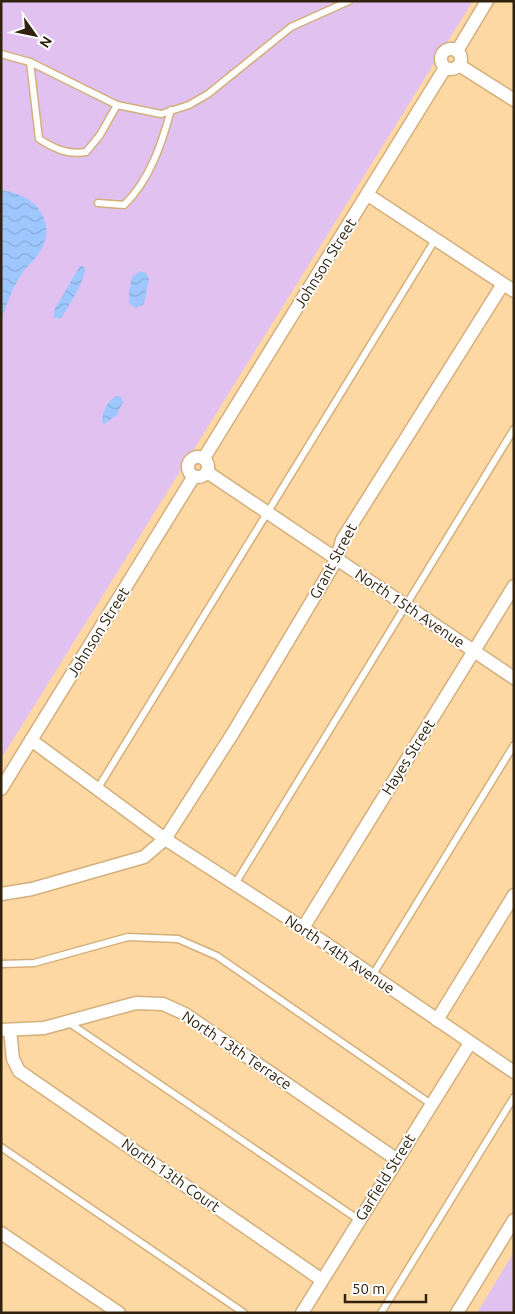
<svg xmlns="http://www.w3.org/2000/svg" width="515" height="1314" viewBox="0 0 515 1314" font-family="Ubuntu,sans-serif">
<defs>
<pattern id="water-waves" width="16" height="10" patternUnits="userSpaceOnUse" patternTransform="scale(1.25)"><rect width="16" height="10" fill="#9dc7fe"/><path d="M0 5q4-4 8 0t8 0" fill="none" stroke="#88abd8"/></pattern>
</defs>
<rect width="100%" height="100%" fill="#fed8a3"/>
<!-- green -->
<g fill="#e1c1f0">
<path d="M1,1H473L1,759Z"/>
<path d="M514,1252V1313H477Z"/>
</g>
<!-- water -->
<g fill="url(#water-waves)">
<path d="M1,190C33,194 59,219 40,252C36,259 28,265 23,272C13,286 6,306 1,322Z"/>
<path d="M80,266L85,267C87,277 68,308 61,318H54V310Z"/>
<path d="M140,271L146,273L149,278L144,304L136,308L129,303V291L132,277Z"/>
<path d="M117,396L121,397L123,402L116,416L104,424L102,421C103,411 107,400 117,396Z"/>
</g>
<g fill="none" stroke-linecap="round" stroke-linejoin="round">
<defs>
<g id="service">
<path d="M1,54L30,62L117,105L161,114L189,105L208,94L291,27L349,1"/>
<path d="M30,62L39,139C55,149 68,155 86,152L100,135L117,105"/>
<path d="M98,203L124,205C150,180 162,143 171,110"/>
<path d="M98,788L435,240"/>
<path d="M235,884L514,429"/>
<path d="M1,964L34,963L128,937L178,939L217,956L431,1104"/>
<path d="M372,976L514,745"/>
<path d="M68,1022L359,1220"/>
<path d="M1,1147L244,1313"/>
<path d="M381,1313L514,1097"/>
</g>
<g id="minor">
<circle cx="451" cy="59" r="10"/>
<path d="M457,51L487,1"/>
<path d="M459,65L514,100"/>
<path d="M368,195L514,291"/>
<circle cx="198" cy="467" r="10"/>
<path d="M204,458L445,68"/>
<path d="M207,472L514,678"/>
<path d="M31,740L165,839L303,928L514,1072"/>
<path d="M1,789L194,476"/>
<path d="M1,894L32,889L144,857L165,839L233,733L337,559L342,540L503,284"/>
<path d="M303,928L514,586"/>
<path d="M437,1020L514,895"/>
<path d="M1,1030L44,1028L136,1003L163,1004L185,1014L396,1159"/>
<path d="M10,1030L13,1059L19,1071L322,1280"/>
<path d="M1,1233L119,1313"/>
<path d="M302,1313L470,1043"/>
<path d="M457,1313L514,1220"/>
</g>
</defs>
<!-- service casing -->
<use href="#service" stroke="#d4af7b" stroke-width="9"/>
<!-- minor casing -->
<use href="#minor" stroke="#d4af7b" stroke-width="15"/>
<!-- service -->
<use href="#service" stroke="#fff" stroke-width="6"/>
<!-- minor -->
<use href="#minor" stroke="#fff" stroke-width="12"/>
</g>
<g text-anchor="middle" dominant-baseline="central" stroke-width="4" stroke-linejoin="round" paint-order="stroke">
<!-- street labels -->
<g font-size="15" fill="#30220d" stroke="#fff">
<text transform="translate(325 263) rotate(-58)">Johnson Street</text>
<text transform="translate(333 561) rotate(-62)">Grant Street</text>
<text transform="translate(410 608) rotate(34)">North 15th Avenue</text>
<text transform="translate(98 632) rotate(-58)">Johnson Street</text>
<text transform="translate(408 757) rotate(-58)">Hayes Street</text>
<text transform="translate(340 954) rotate(34)">North 14th Avenue</text>
<text transform="translate(237 1050) rotate(34)">North 13th Terrace</text>
<text transform="translate(171 1175) rotate(35)">North 13th Court</text>
<text transform="translate(385 1177) rotate(-58)">Garfield Street</text>
</g>
</g>
<!-- border -->
<rect width="515" height="1314" fill="none" stroke="#30220d" stroke-width="5"/>
<!-- north arrow -->
<g transform="translate(35 35) rotate(123)" stroke="#ffffff" stroke-width="4" paint-order="stroke">
<path d="M0-4L9 19L0 12L-9 19Z" fill="#30220d"/>
<text y="-8" font-size="14" font-weight="bold" text-anchor="middle" fill="#30220d">N</text>
</g>
<!-- scale -->
<path d="M345 1294v8h81v-8" fill="none" stroke="#30220d" stroke-width="2.5"/>
<text x="352" y="1294" font-size="15" fill="#30220d" stroke="#ffffff" stroke-width="4" paint-order="stroke">50 m</text>
</svg>
